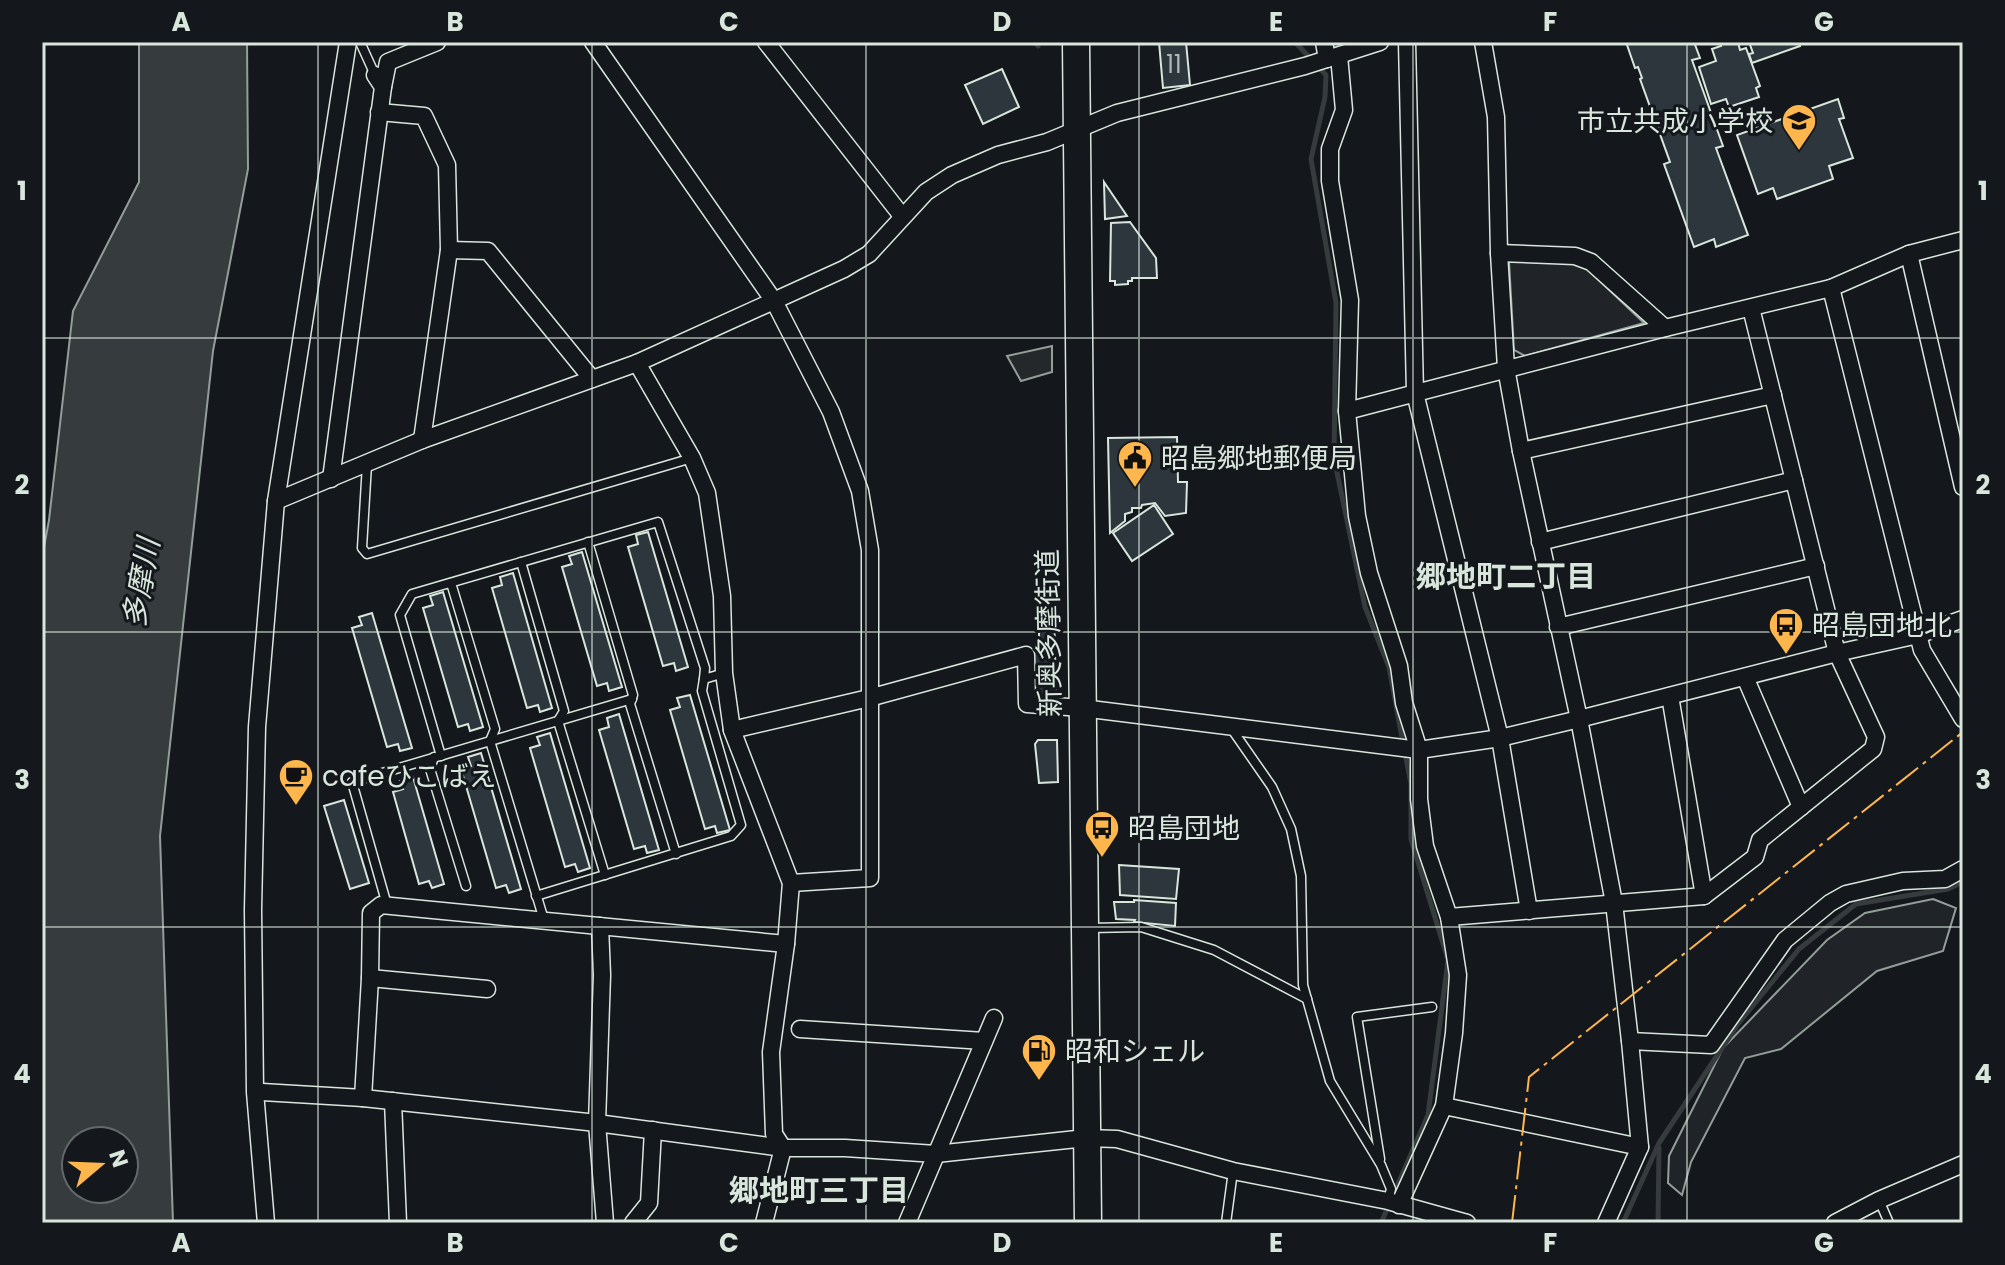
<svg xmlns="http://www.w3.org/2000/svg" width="2005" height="1265" viewBox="0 0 2005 1265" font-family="Poppins,'Noto Sans JP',sans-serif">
<rect width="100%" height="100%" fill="#14181c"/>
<!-- green -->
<g fill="#202428" stroke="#939e99" stroke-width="2">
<path d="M1509,261L1573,262L1587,269L1644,323L1525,356L1514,350Z"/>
<path d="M1933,899L1956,908L1943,951L1877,971L1781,1049L1745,1058L1691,1162L1682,1195L1668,1183L1669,1156L1723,1048L1827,940L1865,913Z"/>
</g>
<!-- parking -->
<path fill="#24282b" stroke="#939e99" stroke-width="2" d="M1052,346V372L1021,381L1007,356Z"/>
<!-- water -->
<path fill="#363b3e" stroke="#939e99" stroke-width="2" fill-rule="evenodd" d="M139,42H247L248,169L213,351L160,836L173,1223H42V558L49,520L73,311L139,182ZM76,1141H124V1189H76Z"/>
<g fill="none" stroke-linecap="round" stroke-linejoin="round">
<!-- stream -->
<g stroke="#363b3e" stroke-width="5">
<path d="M1035,42L1038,46"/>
<path d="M1295,42L1326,75L1325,97L1311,159L1336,303L1334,458L1365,607L1389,667L1403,743"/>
<path d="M1381,1223L1428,1115L1448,960L1411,839V784L1405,753"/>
<path d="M1623,1223L1659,1143L1738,1024L1799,949L1856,904L1948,889L1963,882"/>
<path d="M1658,1223L1659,1148"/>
</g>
</g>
<!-- building -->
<g fill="#2c363c" stroke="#d8e6dc" stroke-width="2">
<path d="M1159,42H1186L1190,85L1163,88Z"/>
<path d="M1626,42H1694L1700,58L1692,60L1723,146L1716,148L1748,235L1716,247L1714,239L1694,247L1664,164L1670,162L1640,79L1642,78L1638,67L1635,68Z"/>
<path d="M1719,42H1738L1740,50L1746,48L1760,86L1756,88L1759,97L1729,107L1726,99L1711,104L1699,67L1716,61L1712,49L1721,46Z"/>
<path d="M1749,42H1799L1800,46L1752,63L1749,54L1753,53Z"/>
<path d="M1002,69L1019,107L983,124L965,85Z"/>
<path d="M1838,99L1844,118L1839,119L1853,158L1829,166L1833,179L1777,199L1773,188L1758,194L1737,135Z"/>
<path d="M1104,182L1127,216L1105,219Z"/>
<path d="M1130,222L1156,258L1157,278H1132V281H1128V284L1115,285V281H1110L1111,223Z"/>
<path d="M1177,437L1178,482H1187L1186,513L1165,516L1155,503L1142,505L1141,508H1132V512L1125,514V521L1110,533L1108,438Z"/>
<path d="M1154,505L1173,534L1132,561L1113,533Z"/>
<path d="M648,532L688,667L676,671L674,663L663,666L628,547L638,544L636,535Z"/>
<path d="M582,552L622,687L609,691L607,683L597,686L562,567L572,564L569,556Z"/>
<path d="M513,573L552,708L540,712L538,705L527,708L492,588L502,585L500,577Z"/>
<path d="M443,592L483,727L470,731L468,724L458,727L423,608L433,605L430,596Z"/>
<path d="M1044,605H1054L1056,696L1035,698L1033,649L1039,647V628L1042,627Z"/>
<path d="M372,613L412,748L400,751L398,744L387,747L352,628L362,625L359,617Z"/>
<path d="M690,695L730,830L717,833L715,826L705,829L670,710L680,707L677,698Z"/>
<path d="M619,714L659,850L647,853L645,846L634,849L599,730L609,727L607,718Z"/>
<path d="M550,733L590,868L578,872L575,864L565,867L530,748L540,745L537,737Z"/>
<path d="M1038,740H1057L1058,782L1039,783L1035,744Z"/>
<path d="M481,753L521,889L509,893L506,885L496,888L461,769L471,766L468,757Z"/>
<path d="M413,777L444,884L432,888L429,881L419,884L393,792L403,789L400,781Z"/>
<path d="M344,800L369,883L350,889L324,806Z"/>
<path d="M1119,865L1179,869L1176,899L1120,895Z"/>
<path d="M1134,900L1176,903L1175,926L1134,922L1135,920L1116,919L1114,902H1134Z"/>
</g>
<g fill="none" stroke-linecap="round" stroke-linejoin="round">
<defs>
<g id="lane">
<path d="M360,42L375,75"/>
<path d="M367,464L362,548L367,554L692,458"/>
<path d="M588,542L633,695L630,704L676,854"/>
<path d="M521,562L564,711L558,721L605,875"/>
<path d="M451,583L495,729L490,741L544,920"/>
<path d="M1231,728L1272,787L1291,829L1301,876L1303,985L1330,1081L1381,1165L1391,1189L1388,1200"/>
<path d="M441,756L400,615L412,594L658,522L705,668L704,679L724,673"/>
<path d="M434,757L430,769L466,886"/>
<path d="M536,896L731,836L741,825L702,691L704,679"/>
<path d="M387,905L352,782L632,699"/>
<path d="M1089,928L1141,927L1214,950L1307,999"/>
<path d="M1380,1159L1357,1017L1432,1007"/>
<path d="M1879,1200L1889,1223"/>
<path d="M1226,1223L1233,1171"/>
</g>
<g id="street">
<path d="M593,42L774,301L831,412L860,491L870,550V878L791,883"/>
<path d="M766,42L902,216"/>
<path d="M1324,42L1327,59"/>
<path d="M1407,42L1415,393L1500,738L1529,911"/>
<path d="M1483,42L1496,117L1499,253L1506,368L1521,451L1579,719L1614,903L1630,1041L1640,1147L1606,1223"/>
<path d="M1339,56L1344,110L1330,149V181L1350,300L1347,411L1357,516L1369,573L1399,666L1404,703L1419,750V799L1425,846L1449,917L1458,975L1454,1033L1444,1106L1399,1205"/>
<path d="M383,87L388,62L437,42"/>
<path d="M379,112L424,116L447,165L449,250"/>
<path d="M1499,253L1575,256L1591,262L1665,328"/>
<path d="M1909,254L1963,487"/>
<path d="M1831,288L1922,650L1963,719"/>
<path d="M637,363L692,458L707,493L722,596L724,673L732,730L791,883L786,944L771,1052L774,1134L783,1148L764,1223"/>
<path d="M1347,411L1665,328L1831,288L1909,254L1963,240"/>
<path d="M422,440L449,250L488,251L592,379"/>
<path d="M1521,451L1773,395"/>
<path d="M331,479L383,87L375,75"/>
<path d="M276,501L422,440L637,363L844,269L869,254L926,192L952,175L998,155L1047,142L1117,113L1305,66L1380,42"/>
<path d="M1540,542L1794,480"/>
<path d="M1558,627L1816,566"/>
<path d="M1745,677L1801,807"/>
<path d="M1670,696L1704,896"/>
<path d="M732,730L869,698L1026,655L1027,704L1082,708L1419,750L1500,738L1579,719L1837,653L1918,635L1963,619"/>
<path d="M1449,917L1704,896L1755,857L1760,840L1873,749L1876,737L1837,653L1751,308"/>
<path d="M600,926L602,975L597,1123L605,1223"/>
<path d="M370,978L487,989"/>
<path d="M800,1029L984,1041"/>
<path d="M1630,1041L1711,1045L1785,940L1830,903L1846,894L1903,881L1945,879L1963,869"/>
<path d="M262,1092L363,1098L597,1123L783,1148H845L936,1154L1086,1138L1117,1139L1233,1171L1388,1201L1467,1223"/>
<path d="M363,1098L370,978L371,913L381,905L786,944"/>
<path d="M393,1101L398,1223"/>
<path d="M1444,1106L1640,1147"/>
<path d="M266,1223L255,1092L253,910L257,727L276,501L348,42"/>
<path d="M633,1223L649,1203L653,1130"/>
<path d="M907,1223L994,1018"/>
<path d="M1835,1223L1879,1200L1963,1164"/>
</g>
<path id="primary" d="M1076,42L1088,1223"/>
</defs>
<!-- lane casing -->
<use href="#lane" stroke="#d8e6dc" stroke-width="11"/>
<!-- street casing -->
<use href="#street" stroke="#d8e6dc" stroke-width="19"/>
<!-- primary casing -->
<use href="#primary" stroke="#d8e6dc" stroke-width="29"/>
<!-- lane -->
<use href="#lane" stroke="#14181c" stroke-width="8"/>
<!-- street -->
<use href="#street" stroke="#14181c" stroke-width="16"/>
<!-- primary -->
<use href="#primary" stroke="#14181c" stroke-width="26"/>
<!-- power -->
<path stroke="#ffb74d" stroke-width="2" stroke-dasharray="28 6 4 6" stroke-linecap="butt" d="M1512,1223L1529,1077L1963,732"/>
</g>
<!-- grid -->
<path fill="none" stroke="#d8e6dc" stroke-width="2" stroke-opacity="0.55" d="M318,42V1223M592,42V1223M866,42V1223M1139,42V1223M1413,42V1223M1687,42V1223M42,338H1963M42,632H1963M42,927H1963"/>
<!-- icons -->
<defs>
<symbol id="school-pin" viewBox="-11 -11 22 30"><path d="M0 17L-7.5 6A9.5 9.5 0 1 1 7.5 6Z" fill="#ffb74d" stroke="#14181c"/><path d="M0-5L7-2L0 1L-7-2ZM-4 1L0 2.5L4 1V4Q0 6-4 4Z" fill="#111"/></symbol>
<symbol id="civic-pin" viewBox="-11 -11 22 30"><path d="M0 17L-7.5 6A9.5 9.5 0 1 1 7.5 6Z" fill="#ffb74d" stroke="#14181c"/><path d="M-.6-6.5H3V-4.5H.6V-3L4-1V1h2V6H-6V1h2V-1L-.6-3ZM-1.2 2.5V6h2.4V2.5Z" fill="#111"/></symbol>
<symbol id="bus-pin" viewBox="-11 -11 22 30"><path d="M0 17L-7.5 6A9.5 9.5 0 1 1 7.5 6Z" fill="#ffb74d" stroke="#14181c"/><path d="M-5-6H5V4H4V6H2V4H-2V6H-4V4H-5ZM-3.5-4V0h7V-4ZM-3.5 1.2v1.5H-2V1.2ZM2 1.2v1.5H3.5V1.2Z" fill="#111"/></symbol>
<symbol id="cafe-pin" viewBox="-11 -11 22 30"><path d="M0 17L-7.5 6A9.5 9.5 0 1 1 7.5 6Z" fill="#ffb74d" stroke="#14181c"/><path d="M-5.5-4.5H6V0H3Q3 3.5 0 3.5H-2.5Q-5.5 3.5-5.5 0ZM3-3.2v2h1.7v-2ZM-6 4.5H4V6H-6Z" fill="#111"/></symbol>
<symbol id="fuel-pin" viewBox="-11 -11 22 30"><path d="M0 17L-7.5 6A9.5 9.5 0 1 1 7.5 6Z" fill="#ffb74d" stroke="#14181c"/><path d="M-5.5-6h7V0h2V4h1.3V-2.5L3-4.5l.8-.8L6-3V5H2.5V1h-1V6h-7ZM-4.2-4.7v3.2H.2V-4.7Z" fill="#111"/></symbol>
</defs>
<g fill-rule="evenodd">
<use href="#school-pin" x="1779" y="101" width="40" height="54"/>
<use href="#civic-pin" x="1115" y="438" width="40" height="54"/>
<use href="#bus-pin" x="1766" y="605" width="40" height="54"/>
<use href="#cafe-pin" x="276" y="756" width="40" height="54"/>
<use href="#bus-pin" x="1082" y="808" width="40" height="54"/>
<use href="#fuel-pin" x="1019" y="1031" width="40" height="54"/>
</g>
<g text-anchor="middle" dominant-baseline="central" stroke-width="6" stroke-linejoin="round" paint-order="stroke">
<!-- number labels -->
<g font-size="24" fill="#adbab4">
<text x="1174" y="64">11</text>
</g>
<!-- poi labels -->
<g font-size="28" fill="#d8e6dc" stroke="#14181c" text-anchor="start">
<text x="1773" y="121" text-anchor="end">市立共成小学校</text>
<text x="1161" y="458">昭島郷地郵便局</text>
<text x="1812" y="625">昭島団地北</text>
<text x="322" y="776">cafeひこばえ</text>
<text x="1128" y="828">昭島団地</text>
<text x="1065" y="1051">昭和シェル</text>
</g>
<!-- street labels -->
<g font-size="28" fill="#d8e6dc" stroke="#14181c">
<text transform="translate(1049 633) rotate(-91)">新奥多摩街道</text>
</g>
<!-- neighbourhood labels -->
<g font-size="30" font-weight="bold" fill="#d8e6dc" stroke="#14181c">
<text x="1506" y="576">郷地町二丁目</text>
<text x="819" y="1190">郷地町三丁目</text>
</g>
<!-- water labels -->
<g font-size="30" font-style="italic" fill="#d8e6dc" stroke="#14181c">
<text transform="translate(141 583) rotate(-80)">多摩川</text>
</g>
</g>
<!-- border -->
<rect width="2005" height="1265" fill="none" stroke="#14181c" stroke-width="88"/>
<!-- north arrow -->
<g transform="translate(100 1165) rotate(71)"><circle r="38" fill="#14181c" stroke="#626a69" stroke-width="2"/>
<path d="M0-6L14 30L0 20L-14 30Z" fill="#ffb74d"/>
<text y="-12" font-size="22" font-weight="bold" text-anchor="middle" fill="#d8e6dc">N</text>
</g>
<rect x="44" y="44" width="1917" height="1177" fill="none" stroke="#d8e6dc" stroke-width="3"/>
<g font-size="26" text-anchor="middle" font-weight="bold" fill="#d8e6dc">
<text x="181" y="31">A</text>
<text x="455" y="31">B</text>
<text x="729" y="31">C</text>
<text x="1002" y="31">D</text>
<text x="1276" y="31">E</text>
<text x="1550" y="31">F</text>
<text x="1824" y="31">G</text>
<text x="22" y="200">1</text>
<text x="1983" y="200">1</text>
<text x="22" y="494">2</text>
<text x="1983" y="494">2</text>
<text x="22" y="789">3</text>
<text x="1983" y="789">3</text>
<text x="22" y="1083">4</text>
<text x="1983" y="1083">4</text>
<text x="181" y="1252">A</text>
<text x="455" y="1252">B</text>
<text x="729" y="1252">C</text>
<text x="1002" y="1252">D</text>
<text x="1276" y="1252">E</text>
<text x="1550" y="1252">F</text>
<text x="1824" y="1252">G</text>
</g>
</svg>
